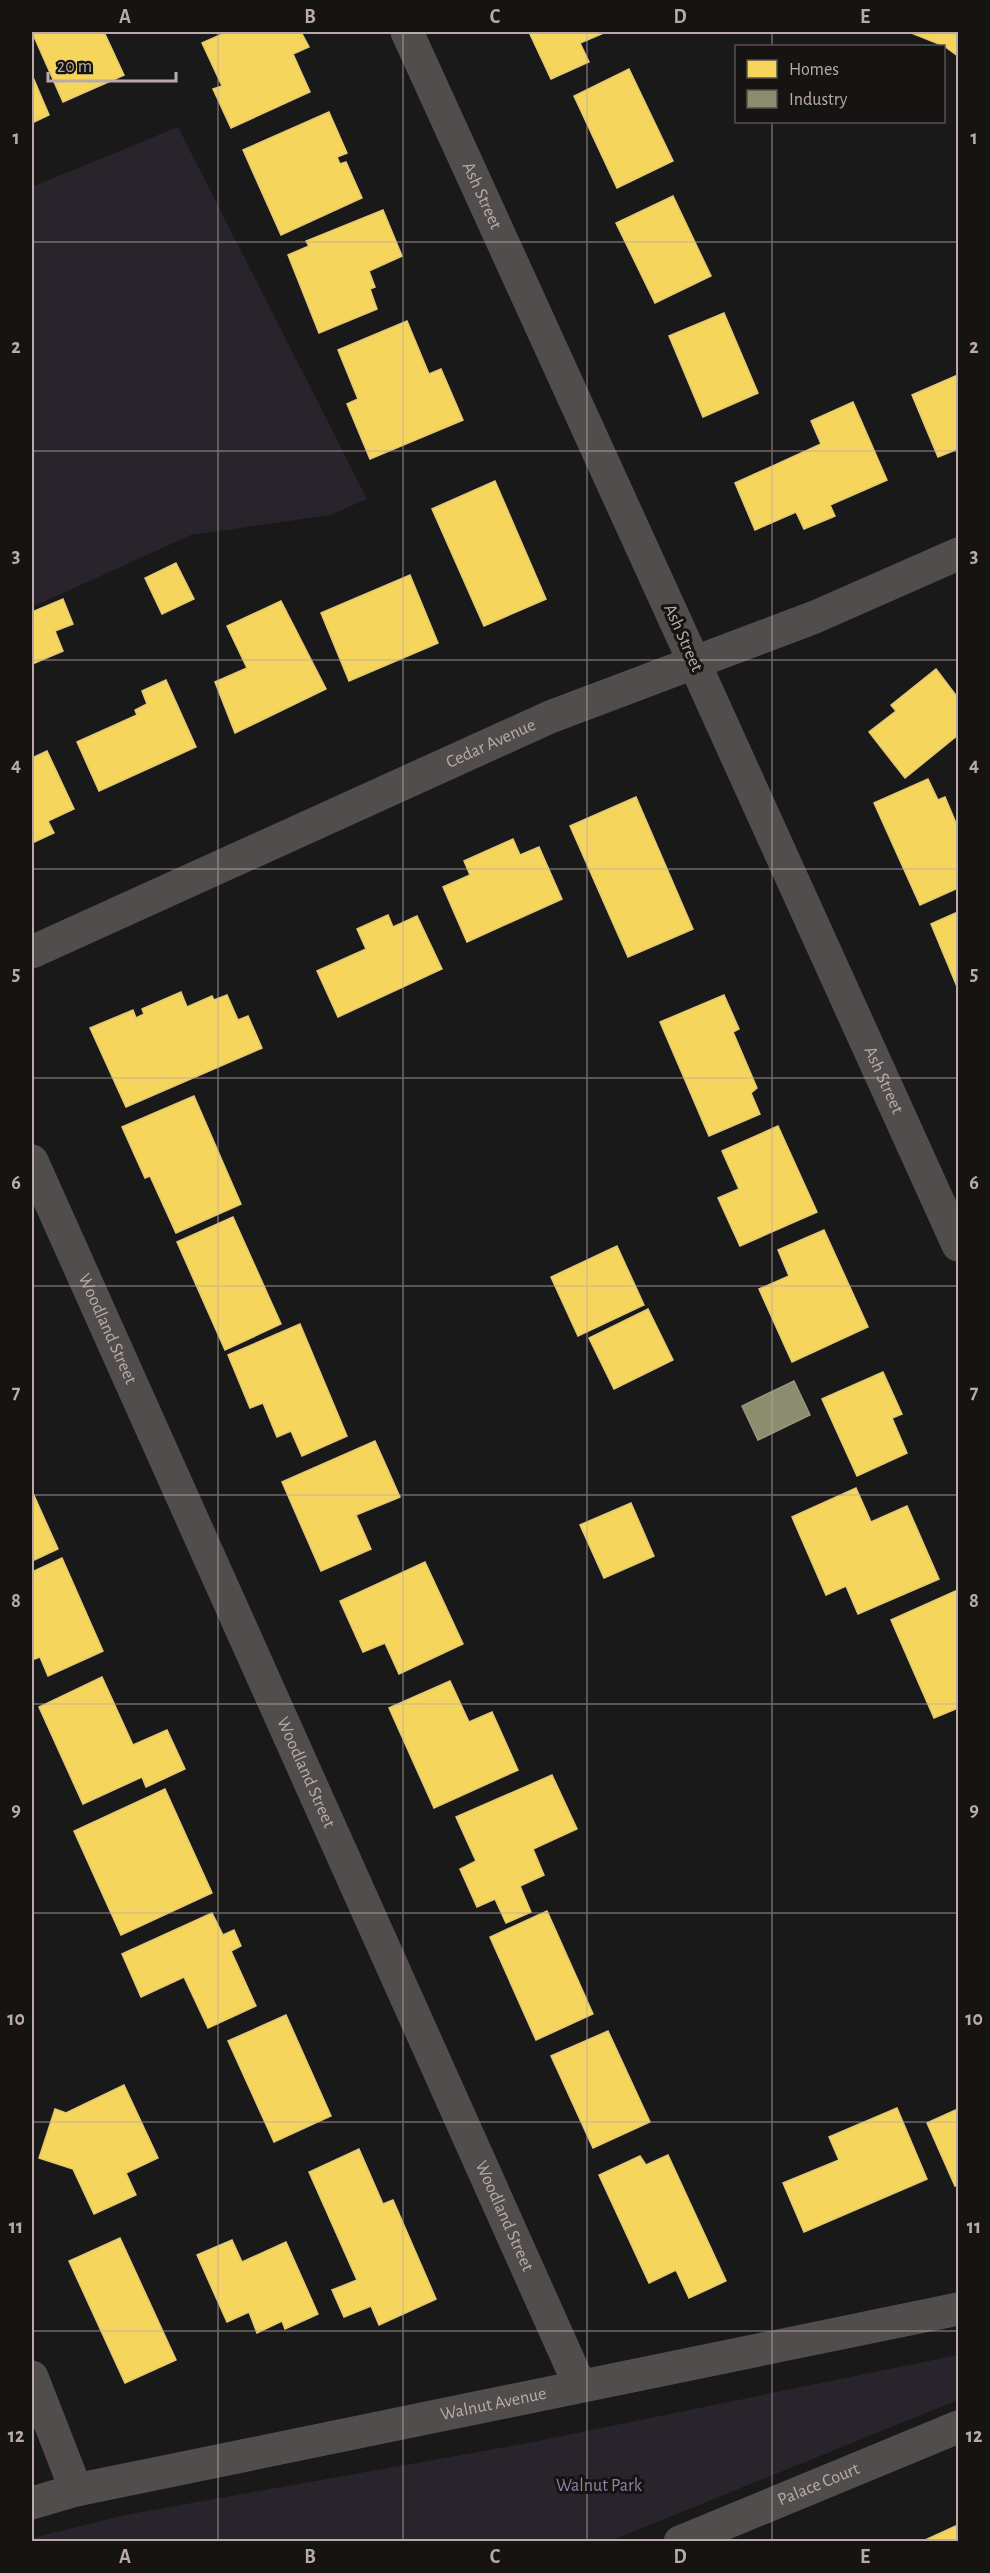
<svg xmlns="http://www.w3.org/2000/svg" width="990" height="2573" viewBox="0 0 990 2573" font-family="'Alegreya Sans',sans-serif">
<rect width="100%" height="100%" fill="#191919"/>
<!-- green -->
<g fill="#29242c">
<path d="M178,127L367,499L330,515L191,535L32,607V187Z"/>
<path d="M958,2355V2400L610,2541H32V2538L125,2515L528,2443Z"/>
</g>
<!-- homes -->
<g fill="#f6d55c" stroke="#e4c873" stroke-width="1.5">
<path d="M32,32H104L124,75L63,102Z"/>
<path d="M227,32H301L309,47L293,54L310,92L231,128L213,89L222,86L202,43Z"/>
<path d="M529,32H606L580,43L589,62L551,79Z"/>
<path d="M909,32H958V56L944,46Z"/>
<path d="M629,69L673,161L617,188L574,96Z"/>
<path d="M32,75L49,115L32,123Z"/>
<path d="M329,112L347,153L337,157L340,164L346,162L362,198L281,235L243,150Z"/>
<path d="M673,196L711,276L655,303L616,223Z"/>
<path d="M383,210L402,256L369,271L375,287L370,289L377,309L319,333L288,255L309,246L306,241Z"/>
<path d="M724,313L758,393L703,417L669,336Z"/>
<path d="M407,321L429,374L441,369L463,420L370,459L347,404L358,399L338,350Z"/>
<path d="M958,375V449L938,457L912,395Z"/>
<path d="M853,402L887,480L830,505L835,516L804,529L796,512L755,530L735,483L821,444L811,421Z"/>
<path d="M495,481L546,599L484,626L432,509Z"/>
<path d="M176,563L194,599L162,614L145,578Z"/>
<path d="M410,575L438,643L349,681L321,613Z"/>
<path d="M63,599L73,624L55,631L63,651L32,664V612Z"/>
<path d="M281,601L326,689L235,733L215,682L247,668L227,626Z"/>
<path d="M936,669L958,698V735L905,778L869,732L896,711L891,705Z"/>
<path d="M166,680L196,747L99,791L77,742L137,715L135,710L147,704L142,691Z"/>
<path d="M47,751L74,809L48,821L54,833L32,843V758Z"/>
<path d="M928,779L938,800L945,797L958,828V888L920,905L874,803Z"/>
<path d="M636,797L693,929L628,957L570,826Z"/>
<path d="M513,839L520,855L539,847L562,899L467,942L443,887L470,875L464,861Z"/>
<path d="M958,912V989L931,924Z"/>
<path d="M388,915L393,927L417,916L442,969L338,1017L317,971L366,949L357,929Z"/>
<path d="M181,992L187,1007L212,996L214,1000L227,995L238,1020L248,1016L262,1048L126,1107L90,1028L133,1010L136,1018L144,1014L142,1009Z"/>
<path d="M724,995L739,1029L733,1032L757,1088L751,1093L760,1114L709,1136L660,1022Z"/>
<path d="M194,1096L241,1204L176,1233L150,1176L145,1178L122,1127Z"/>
<path d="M778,1126L817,1212L740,1246L718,1198L739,1189L722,1151Z"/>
<path d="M233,1217L281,1324L225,1350L177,1242Z"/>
<path d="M824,1230L868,1327L792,1362L759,1289L789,1276L778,1250Z"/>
<path d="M617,1246L644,1305L578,1336L551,1277Z"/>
<path d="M648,1309L673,1360L614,1389L589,1338Z"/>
<path d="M300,1324L347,1436L302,1456L291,1431L277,1437L263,1403L250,1408L228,1355Z"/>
<path d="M883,1372L902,1414L892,1418L907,1453L857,1476L822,1399Z"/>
<path d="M375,1441L400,1497L356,1515L371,1549L321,1571L282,1482Z"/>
<path d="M856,1488L871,1522L907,1506L939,1579L858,1614L846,1586L826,1595L792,1517Z"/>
<path d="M32,1491L58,1549L32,1561Z"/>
<path d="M631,1503L654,1556L604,1578L580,1525Z"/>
<path d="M62,1558L103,1651L48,1676L40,1657L32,1660V1572Z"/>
<path d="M425,1562L463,1644L399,1674L385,1643L363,1652L340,1601Z"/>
<path d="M958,1590V1708L934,1718L891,1620Z"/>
<path d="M102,1677L133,1745L167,1730L185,1769L146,1787L142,1777L83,1804L39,1707Z"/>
<path d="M450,1681L469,1722L492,1712L518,1770L434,1808L389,1708Z"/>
<path d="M552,1775L577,1829L533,1849L544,1875L520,1886L531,1912L506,1923L495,1899L477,1907L460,1869L476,1861L456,1817Z"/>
<path d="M165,1789L212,1893L121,1935L74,1831Z"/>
<path d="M547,1911L593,2014L536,2040L490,1937Z"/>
<path d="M212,1913L223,1935L234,1930L241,1946L231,1951L256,2006L208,2028L184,1977L141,1997L122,1954Z"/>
<path d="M286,2015L331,2116L274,2142L228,2041Z"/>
<path d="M608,2031L650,2122L593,2148L551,2056Z"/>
<path d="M124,2085L158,2158L126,2173L136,2195L94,2214L73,2169L39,2158L55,2109L66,2113Z"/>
<path d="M897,2108L927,2179L804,2232L783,2183L839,2160L829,2137Z"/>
<path d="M958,2109V2185L955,2186L927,2123Z"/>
<path d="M359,2149L383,2204L393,2200L436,2299L379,2325L371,2306L344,2317L332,2290L357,2280L309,2172Z"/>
<path d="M668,2155L726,2281L689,2298L676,2270L649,2283L599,2175L640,2156L646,2165Z"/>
<path d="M120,2238L176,2360L125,2383L69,2261Z"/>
<path d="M232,2240L242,2262L286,2242L318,2314L285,2329L282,2321L257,2333L249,2312L227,2322L197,2255Z"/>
<path d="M958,2525V2542H921Z"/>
</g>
<!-- industry -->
<path fill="#8c8c6e" stroke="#9a9580" stroke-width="1.5" d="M794,1381L810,1415L758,1440L742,1406Z"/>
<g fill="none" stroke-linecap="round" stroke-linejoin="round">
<!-- minor -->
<g stroke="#524d4d" stroke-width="33">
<path id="s1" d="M407,32L694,662"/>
<path id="s2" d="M32,952L550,717L815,617L958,554"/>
<path id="s3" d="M32,1161L580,2386"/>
<path d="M32,2377L76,2490"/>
<path id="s4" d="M680,2542L958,2427"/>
</g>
<!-- tertiary -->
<g stroke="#524d4d" stroke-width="33">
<path id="s5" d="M694,662L958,1245"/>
<path id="s6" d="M32,2503L76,2490L958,2309"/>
</g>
</g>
<!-- grid -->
<path fill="none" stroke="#baabaa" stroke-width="1.5" stroke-opacity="0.55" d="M218,32V2542M403,32V2542M587,32V2542M772,32V46M772,122V2542M32,242H958M32,451H958M32,660H958M32,869H958M32,1078H958M32,1286H958M32,1495H958M32,1704H958M32,1913H958M32,2122H958M32,2331H958"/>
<g text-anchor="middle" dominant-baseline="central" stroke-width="6" stroke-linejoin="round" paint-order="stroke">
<!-- street labels -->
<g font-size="18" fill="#baabaa" stroke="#151413">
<text stroke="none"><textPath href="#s1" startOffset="180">Ash Street</textPath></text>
<text transform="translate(683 638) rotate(66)">Ash Street</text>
<text stroke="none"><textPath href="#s2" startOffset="504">Cedar Avenue</textPath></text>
<text stroke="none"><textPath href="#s5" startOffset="459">Ash Street</textPath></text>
<text stroke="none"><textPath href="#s3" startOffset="184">Woodland Street</textPath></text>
<text stroke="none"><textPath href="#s3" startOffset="670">Woodland Street</textPath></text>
<text stroke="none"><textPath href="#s3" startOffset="1156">Woodland Street</textPath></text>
<text stroke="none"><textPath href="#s6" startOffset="472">Walnut Avenue</textPath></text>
<text stroke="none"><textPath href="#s4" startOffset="150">Palace Court</textPath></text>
</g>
<!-- park labels -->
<g font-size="18" fill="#9181a5" stroke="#151413">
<text x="599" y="2486">Walnut Park</text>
</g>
</g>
<!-- border -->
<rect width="990" height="2573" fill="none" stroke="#151413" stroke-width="66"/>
<!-- legend -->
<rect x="735" y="45" width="210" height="78" fill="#151413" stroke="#57504f" stroke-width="1.5"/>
<rect x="747" y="60" width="30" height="18" fill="#f6d55c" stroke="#57504f" stroke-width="1.5"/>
<text x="789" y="75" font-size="18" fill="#baabaa">Homes</text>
<rect x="747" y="90" width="30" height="18" fill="#8c8c6e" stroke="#57504f" stroke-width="1.5"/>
<text x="789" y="105" font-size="18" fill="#baabaa">Industry</text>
<!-- scale -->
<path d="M48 72v9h128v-9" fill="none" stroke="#baabaa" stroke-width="3"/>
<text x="57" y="72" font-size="18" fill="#baabaa" stroke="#151413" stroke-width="4.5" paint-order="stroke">20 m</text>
<rect x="33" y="33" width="924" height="2507" fill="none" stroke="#baabaa" stroke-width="2"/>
<g font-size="20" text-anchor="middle" font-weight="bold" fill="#baabaa">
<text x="125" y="23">A</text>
<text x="310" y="23">B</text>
<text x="495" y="23">C</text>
<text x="680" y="23">D</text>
<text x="865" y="23">E</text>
<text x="16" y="144">1</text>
<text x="974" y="144">1</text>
<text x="16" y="353">2</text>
<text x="974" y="353">2</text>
<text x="16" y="562">3</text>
<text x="974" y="562">3</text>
<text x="16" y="771">4</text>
<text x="974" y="771">4</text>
<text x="16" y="980">5</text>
<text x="974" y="980">5</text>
<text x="16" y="1189">6</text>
<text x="974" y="1189">6</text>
<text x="16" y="1398">7</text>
<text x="974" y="1398">7</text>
<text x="16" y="1607">8</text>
<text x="974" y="1607">8</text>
<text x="16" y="1816">9</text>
<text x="974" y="1816">9</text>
<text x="16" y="2025">10</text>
<text x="974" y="2025">10</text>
<text x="16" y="2233">11</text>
<text x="974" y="2233">11</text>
<text x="16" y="2442">12</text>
<text x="974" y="2442">12</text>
<text x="125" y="2563">A</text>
<text x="310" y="2563">B</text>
<text x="495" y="2563">C</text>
<text x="680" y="2563">D</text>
<text x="865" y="2563">E</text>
</g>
</svg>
